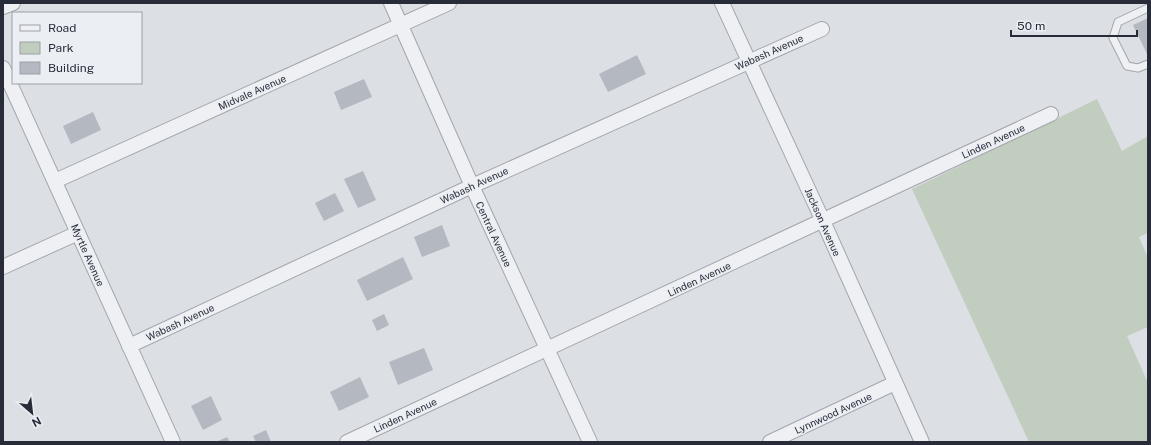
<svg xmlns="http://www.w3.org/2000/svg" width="1151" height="445" viewBox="0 0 1151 445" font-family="'Public Sans',sans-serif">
<rect width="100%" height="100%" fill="#dcdfe4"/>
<!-- green -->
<path fill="#c1cdbe" d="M1097,99L1122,151L1148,136V233L1139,237L1148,258V327L1127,336L1148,383V442H1029L912,189Z"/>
<!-- building -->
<g fill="#b4b8c0">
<path d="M1148,18V53L1147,54L1133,25Z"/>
<path d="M637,55L646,74L608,92L599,74Z"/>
<path d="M364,79L372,97L341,110L334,92Z"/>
<path d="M93,112L101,130L71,144L63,126Z"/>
<path d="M363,171L376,200L358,208L344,179Z"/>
<path d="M335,193L344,211L324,221L315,203Z"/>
<path d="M442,225L450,246L422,257L414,237Z"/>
<path d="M403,257L413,279L367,301L357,280Z"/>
<path d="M384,314L389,325L377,331L372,320Z"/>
<path d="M424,348L433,370L398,385L389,362Z"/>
<path d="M360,377L369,397L339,411L330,392Z"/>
<path d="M211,396L222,420L203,430L191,406Z"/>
<path d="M266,430L271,442H256L253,436Z"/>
<path d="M227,437L230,442H216Z"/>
</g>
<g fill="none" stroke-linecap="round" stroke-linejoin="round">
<defs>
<path id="lane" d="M1148,8L1118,22L1113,38L1127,66L1138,68L1148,64"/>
<g id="street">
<path d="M391,3L472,186L590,442"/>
<path d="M722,3L823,221L922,442"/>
<path d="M3,7L13,3"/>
<path d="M3,68L173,442"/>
<path d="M55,181L449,3"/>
<path d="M3,267L78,233"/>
<path d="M129,346L472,186L822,29"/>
<path d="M347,442L1051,114"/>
<path d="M770,442L895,383"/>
</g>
</defs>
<!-- lane casing -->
<use href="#lane" stroke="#a2a6ad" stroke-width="9"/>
<!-- street casing -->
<use href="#street" stroke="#a2a6ad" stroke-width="16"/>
<!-- lane -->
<use href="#lane" stroke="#eef0f3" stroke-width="7"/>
<!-- street -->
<use href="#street" stroke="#eef0f3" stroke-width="14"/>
</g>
<g text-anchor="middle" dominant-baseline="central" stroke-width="3" stroke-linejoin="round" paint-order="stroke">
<!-- street labels -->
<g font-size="10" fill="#282c39" stroke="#ebeef3">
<text transform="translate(769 52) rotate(-24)">Wabash Avenue</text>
<text transform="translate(252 92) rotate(-24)">Midvale Avenue</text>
<text transform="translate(993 141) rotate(-25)">Linden Avenue</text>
<text transform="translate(474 185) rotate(-25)">Wabash Avenue</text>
<text transform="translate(823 222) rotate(66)">Jackson Avenue</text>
<text transform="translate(494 234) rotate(65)">Central Avenue</text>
<text transform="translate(88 255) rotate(66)">Myrtle Avenue</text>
<text transform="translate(699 279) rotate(-25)">Linden Avenue</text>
<text transform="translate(180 322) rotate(-25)">Wabash Avenue</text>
<text transform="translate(833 413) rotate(-25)">Lynnwood Avenue</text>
<text transform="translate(405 415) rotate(-25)">Linden Avenue</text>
</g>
</g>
<!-- border -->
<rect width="1151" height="445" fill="none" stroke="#282c39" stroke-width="8"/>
<!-- legend -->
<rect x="12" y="12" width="130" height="72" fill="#ebeef3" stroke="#9da0a9"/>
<rect x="20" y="25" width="20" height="6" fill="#eef0f3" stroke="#9da0a9"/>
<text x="48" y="32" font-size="12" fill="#282c39">Road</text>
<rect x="20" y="42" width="20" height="12" fill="#c1cdbe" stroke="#9da0a9"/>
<text x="48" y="52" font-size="12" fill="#282c39">Park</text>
<rect x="20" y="62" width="20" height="12" fill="#b4b8c0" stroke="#9da0a9"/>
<text x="48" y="72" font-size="12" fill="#282c39">Building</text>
<!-- north arrow -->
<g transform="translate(32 413) rotate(152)" stroke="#ebeef3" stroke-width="3" paint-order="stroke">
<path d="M0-3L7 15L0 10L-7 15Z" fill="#282c39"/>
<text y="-6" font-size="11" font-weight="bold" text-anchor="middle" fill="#282c39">N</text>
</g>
<!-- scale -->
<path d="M1011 30v6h126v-6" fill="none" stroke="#282c39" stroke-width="2"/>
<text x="1017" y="30" font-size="12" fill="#282c39" stroke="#ebeef3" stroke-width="3" paint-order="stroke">50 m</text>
</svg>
